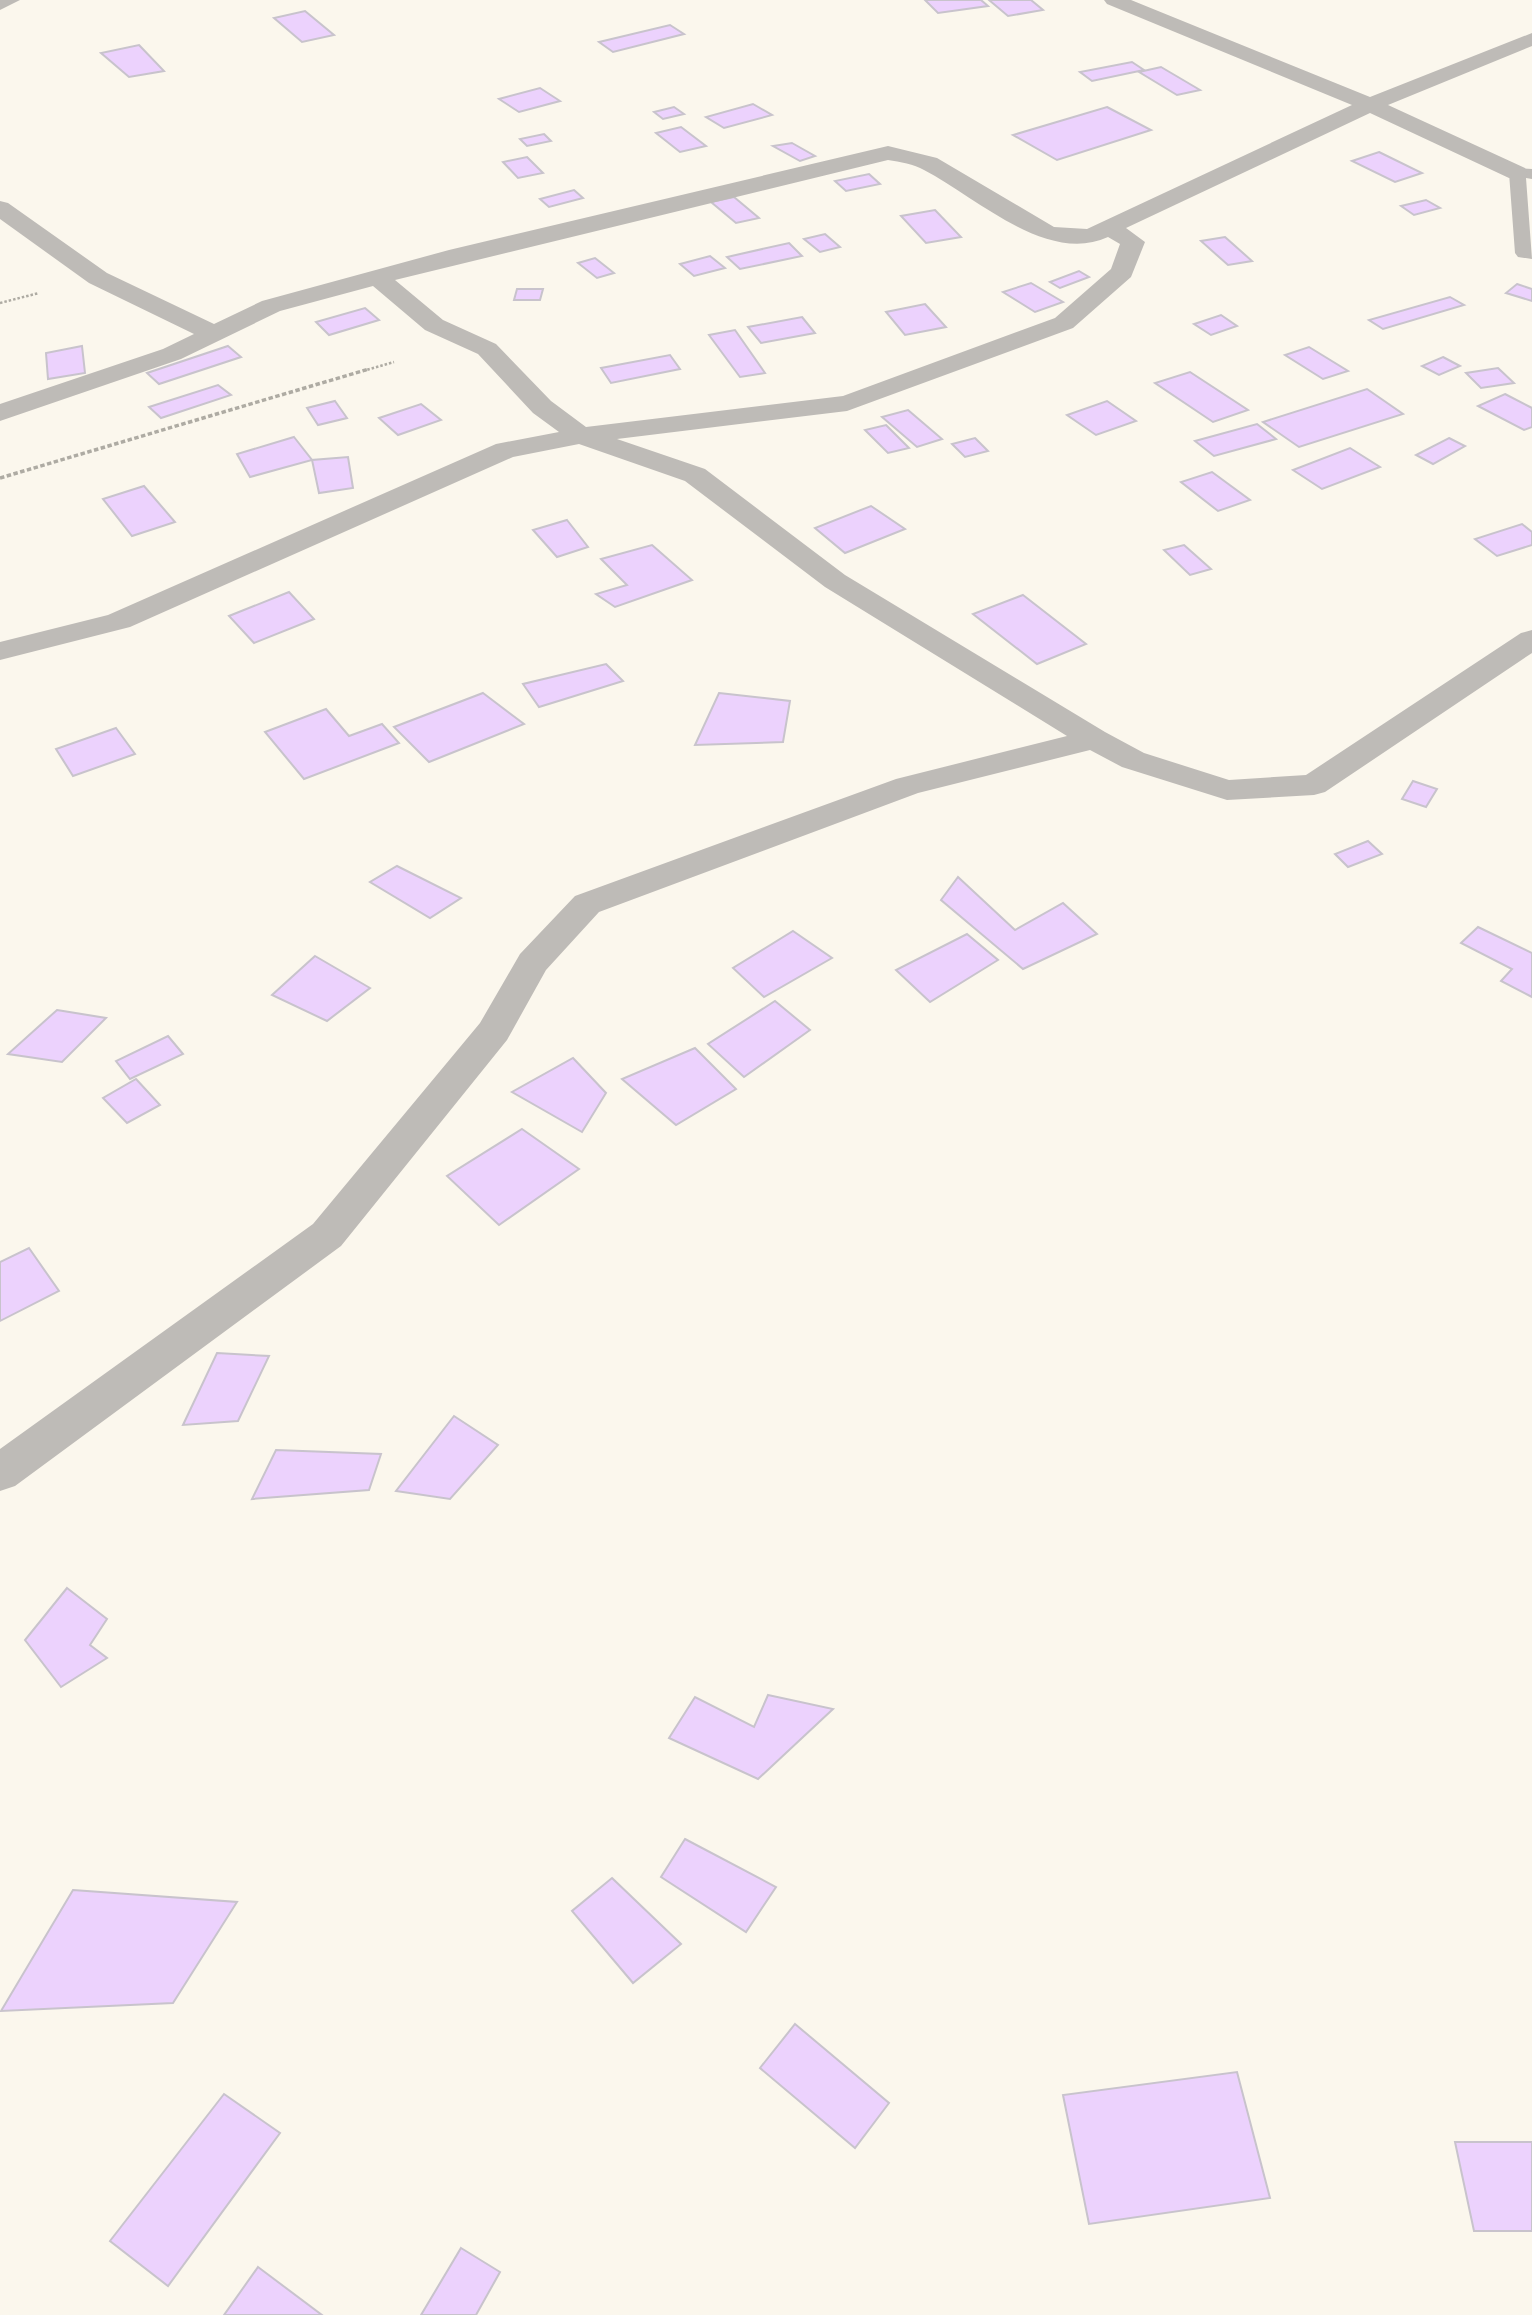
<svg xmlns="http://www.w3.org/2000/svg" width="1532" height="2315" viewBox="0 0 1532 2315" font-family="'Sofia Sans Condensed',sans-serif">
<rect width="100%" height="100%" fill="#fbf7ed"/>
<!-- building -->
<g fill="#ecd2fd" stroke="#c8c3cc" stroke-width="2">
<path d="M925,0H981L988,6L938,13Z"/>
<path d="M989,0H1031L1043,10L1008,16Z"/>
<path d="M305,11L334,35L302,42L274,18Z"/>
<path d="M670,25L684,34L613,52L599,42Z"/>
<path d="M139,45L164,71L129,77L101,53Z"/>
<path d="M1132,62L1144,70L1092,81L1080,72Z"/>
<path d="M1161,67L1200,90L1177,95L1139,72Z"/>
<path d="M540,88L560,101L519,112L499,99Z"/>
<path d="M753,104L772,115L724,128L706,117Z"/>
<path d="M674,107L684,114L663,119L654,112Z"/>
<path d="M1107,107L1151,130L1057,160L1013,135Z"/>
<path d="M681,127L706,146L680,152L656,133Z"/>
<path d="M544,134L551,141L527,146L520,139Z"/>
<path d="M792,143L815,156L800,161L773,146Z"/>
<path d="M1379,152L1422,173L1395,182L1352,161Z"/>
<path d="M527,157L543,173L518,178L503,162Z"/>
<path d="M869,174L880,184L846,191L835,181Z"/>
<path d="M574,190L583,198L549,207L540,199Z"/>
<path d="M734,197L759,218L736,223L711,202Z"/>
<path d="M1426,200L1440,208L1414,215L1401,206Z"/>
<path d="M935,210L961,237L926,243L901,216Z"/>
<path d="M825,234L840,247L820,252L804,239Z"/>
<path d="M1225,237L1252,261L1228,265L1201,241Z"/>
<path d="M789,243L802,256L740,269L727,257Z"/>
<path d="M710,256L725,268L694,276L680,264Z"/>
<path d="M595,258L614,273L597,278L578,263Z"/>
<path d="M1079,271L1089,277L1060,288L1050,282Z"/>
<path d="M1031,283L1063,302L1035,312L1003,292Z"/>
<path d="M1517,284L1532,289V301L1506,293Z"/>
<path d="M517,289H543L540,300H514Z"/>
<path d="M1450,297L1464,305L1383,329L1369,320Z"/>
<path d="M925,304L946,327L905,335L886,312Z"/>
<path d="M365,308L379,320L329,335L316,322Z"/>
<path d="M1221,315L1237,326L1211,335L1194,324Z"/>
<path d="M802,317L815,333L761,343L748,327Z"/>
<path d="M735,330L765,373L740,377L709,335Z"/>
<path d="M82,346L85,373L48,379L46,353Z"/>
<path d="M228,346L241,357L159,384L147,373Z"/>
<path d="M1309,347L1348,371L1323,379L1285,355Z"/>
<path d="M670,355L680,369L611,383L601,368Z"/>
<path d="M1443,357L1460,366L1439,375L1422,366Z"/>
<path d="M1498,368L1514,383L1481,388L1466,373Z"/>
<path d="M1190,372L1248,410L1213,422L1155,383Z"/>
<path d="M218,385L231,395L161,418L149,407Z"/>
<path d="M1367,389L1403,414L1299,447L1263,422Z"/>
<path d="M1505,394L1532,408V427L1524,430L1478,406Z"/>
<path d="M335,401L347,418L318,425L307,408Z"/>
<path d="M1107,401L1136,421L1096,435L1067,415Z"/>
<path d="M421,404L441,420L398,435L379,418Z"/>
<path d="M908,410L942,439L917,447L882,417Z"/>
<path d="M1257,424L1276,439L1214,456L1195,441Z"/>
<path d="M886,425L909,448L888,453L865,430Z"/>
<path d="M294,437L312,460L250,477L237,454Z"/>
<path d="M975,438L988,451L965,457L952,444Z"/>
<path d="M1449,438L1465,446L1433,464L1416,455Z"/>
<path d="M1350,448L1380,467L1322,489L1293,470Z"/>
<path d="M348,457L353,488L319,493L312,460Z"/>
<path d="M1212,472L1250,500L1218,511L1181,482Z"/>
<path d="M144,486L175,522L132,536L103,499Z"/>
<path d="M871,506L905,529L845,553L815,528Z"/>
<path d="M567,520L588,547L557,557L533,530Z"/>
<path d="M1522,524L1532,532V545L1497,556L1475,539Z"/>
<path d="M652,545L692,580L615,607L596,594L627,585L601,559Z"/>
<path d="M1184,545L1211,569L1190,575L1164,550Z"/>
<path d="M289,592L314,619L254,643L229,616Z"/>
<path d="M1023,595L1086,644L1037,664L973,614Z"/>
<path d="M606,664L623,681L539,707L523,684Z"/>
<path d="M483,693L524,724L429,762L394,727Z"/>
<path d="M719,693L790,701L783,742L695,745Z"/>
<path d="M326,709L349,736L382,724L399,743L304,779L265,732Z"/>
<path d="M116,728L135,754L73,776L56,749Z"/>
<path d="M1413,781L1437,789L1426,807L1402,799Z"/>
<path d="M1368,841L1382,854L1348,867L1335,854Z"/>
<path d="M397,866L461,898L430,918L370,882Z"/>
<path d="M958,877L1015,930L1063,903L1097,934L1023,969L941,900Z"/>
<path d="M1478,927L1532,953V997L1501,981L1512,969L1461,943Z"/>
<path d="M793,931L832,958L764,997L733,968Z"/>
<path d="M967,934L998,960L930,1002L896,970Z"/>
<path d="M315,956L370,988L327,1021L272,995Z"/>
<path d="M775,1001L810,1030L744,1077L708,1044Z"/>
<path d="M57,1010L106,1018L62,1062L8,1054Z"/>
<path d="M168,1036L183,1054L130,1079L116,1061Z"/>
<path d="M695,1048L736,1089L676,1125L622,1079Z"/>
<path d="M573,1058L606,1093L582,1132L512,1092Z"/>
<path d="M136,1079L160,1105L127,1123L103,1098Z"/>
<path d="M522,1129L579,1169L499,1225L447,1176Z"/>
<path d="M29,1248L59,1291L0,1321V1262Z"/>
<path d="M217,1353L269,1356L238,1421L183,1425Z"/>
<path d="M454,1416L498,1445L450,1499L396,1491Z"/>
<path d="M276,1450L381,1454L369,1490L252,1499Z"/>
<path d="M67,1588L107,1619L90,1645L107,1658L61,1687L25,1640Z"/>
<path d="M768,1695L833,1709L758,1779L669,1738L695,1697L754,1727Z"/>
<path d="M685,1839L776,1887L746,1932L661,1877Z"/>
<path d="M612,1878L681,1944L633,1983L572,1911Z"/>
<path d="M73,1890L237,1902L173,2003L1,2011Z"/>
<path d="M795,2024L889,2103L855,2148L760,2068Z"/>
<path d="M1237,2072L1270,2198L1089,2224L1063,2095Z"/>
<path d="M224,2094L280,2133L168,2286L110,2241Z"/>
<path d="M1455,2142H1532V2231H1474Z"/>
<path d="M461,2248L500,2272L476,2315H421Z"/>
<path d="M258,2267L322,2315H224Z"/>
</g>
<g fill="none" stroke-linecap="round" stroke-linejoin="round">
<!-- path-far1 -->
<g stroke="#aeaba3" stroke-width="2.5" stroke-dasharray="2.5 2" stroke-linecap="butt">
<path d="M0,303L39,293"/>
<path d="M363,371L394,362"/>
</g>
<!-- path -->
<path stroke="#aeaba3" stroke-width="3.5" stroke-dasharray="4.5 2.5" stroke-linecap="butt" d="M0,478L369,369"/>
<!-- lane -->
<path fill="#bebbb7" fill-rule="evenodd" d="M1517,168L1532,169V179L1526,178L1532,259L1518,257L1515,253L1509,173Z"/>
<!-- street -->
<g fill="#bebbb7" fill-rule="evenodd">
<path d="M0,0H20L0,10Z"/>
<path d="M1104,0H1131L1370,97L1532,33V46L1388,105L1525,168L1528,173L1525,178H1509L1370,113L1126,228L1145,242L1131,277L1073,328L847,411L617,439L705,469L845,575L1105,732L1144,753L1229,780L1306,775L1521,633L1532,630V653L1325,792L1314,795L1227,800L1122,767L1090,750L918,793L599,912L546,970L507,1040L341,1246L15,1486L0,1491V1449L313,1224L480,1023L520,954L575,896L896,779L1067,736L825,587L685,481L579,444L513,457L130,627L0,660V642L108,615L496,444L559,432L533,413L478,354L425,330L373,286L280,311L181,359L0,421V404L163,349L194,334L89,283L0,219V201L8,203L107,273L214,324L262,301L449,250L888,146L937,158L1054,227L1087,229L1352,105L1107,4ZM888,160C900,162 914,164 924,170C976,197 1047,265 1108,237L1120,244L1111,269L1055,318L843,396L586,427L551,401L496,344L443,320L395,280Z"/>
</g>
</g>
</svg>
